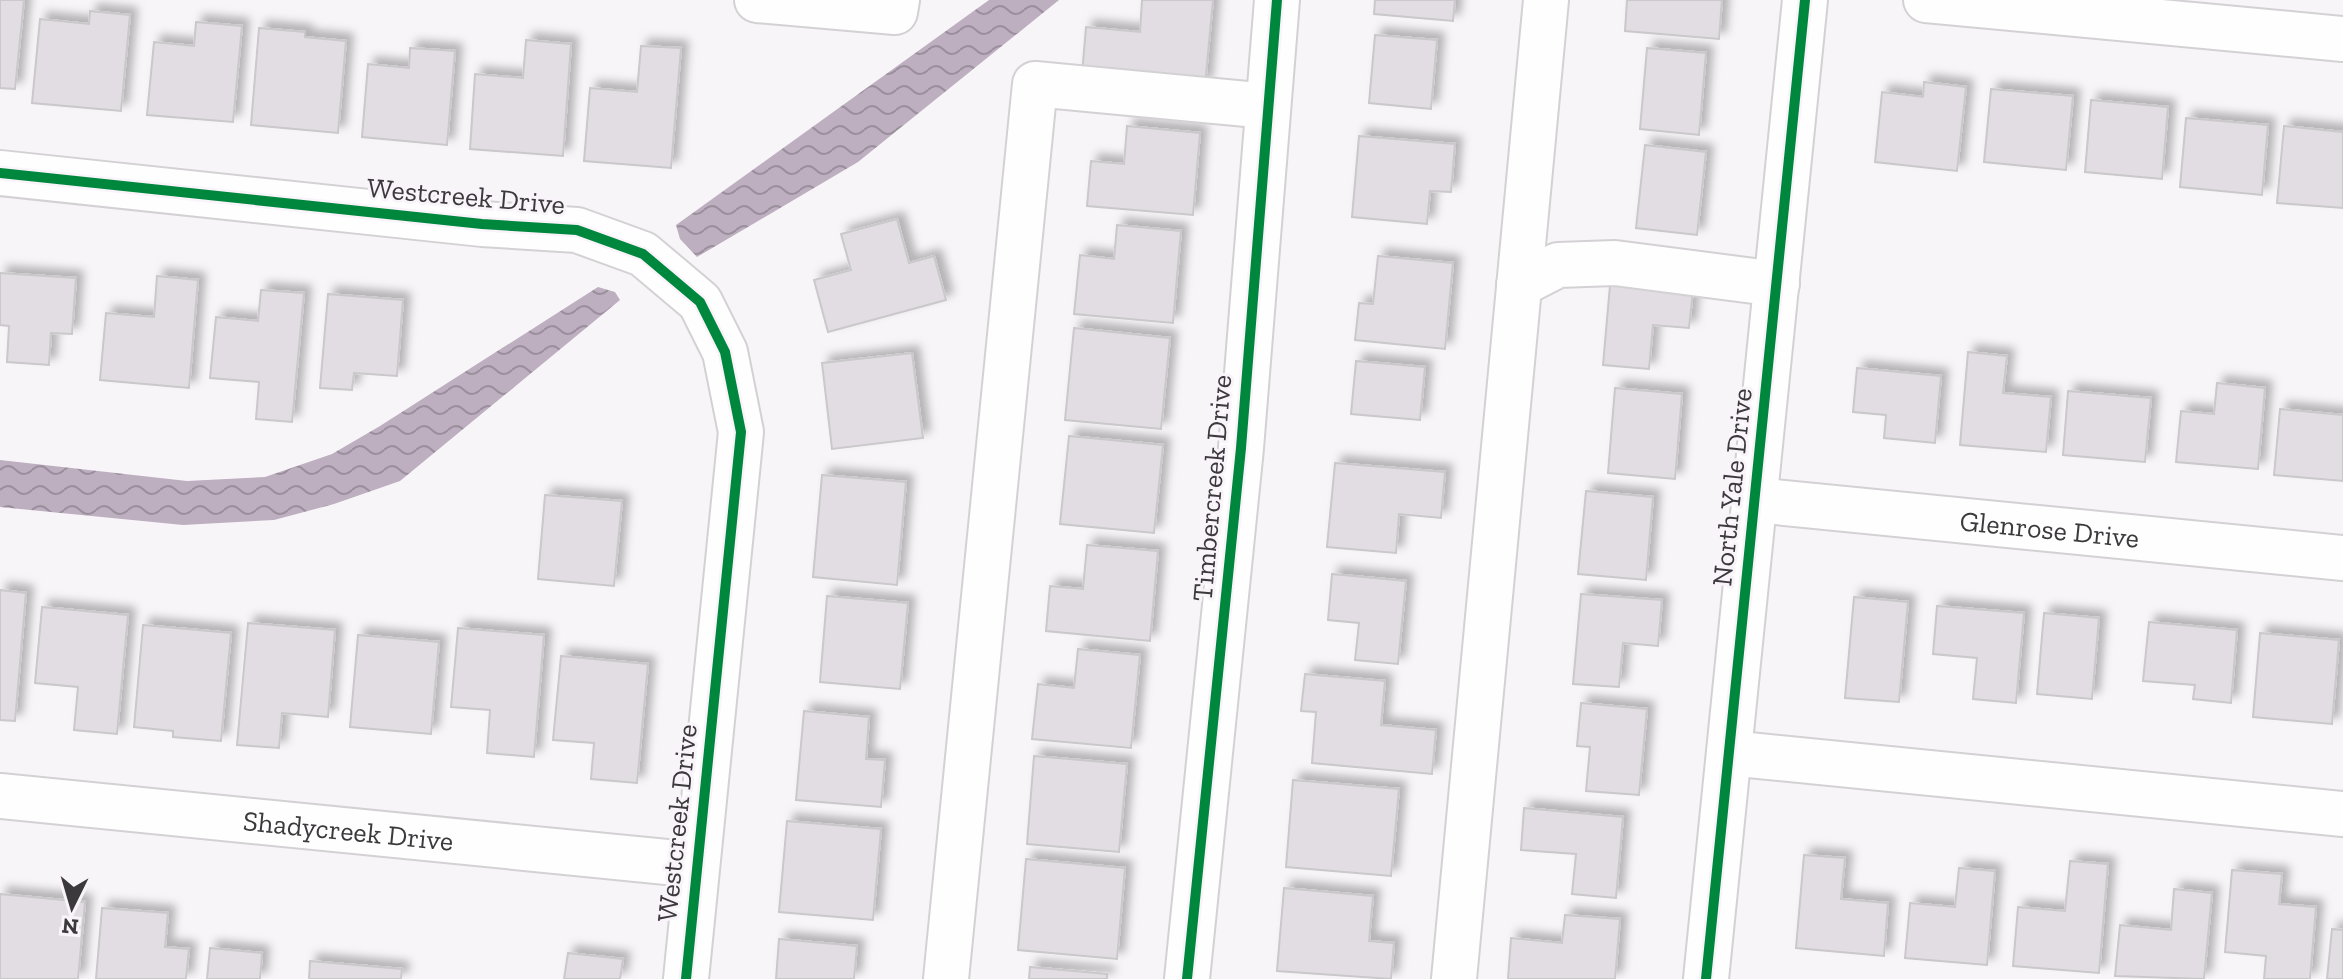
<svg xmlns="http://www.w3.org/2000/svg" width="2343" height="979" viewBox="0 0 2343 979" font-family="'Zilla Slab',serif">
<defs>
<pattern id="water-waves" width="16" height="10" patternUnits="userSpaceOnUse" patternTransform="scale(2)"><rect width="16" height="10" fill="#bdaec0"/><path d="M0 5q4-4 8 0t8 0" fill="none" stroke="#9b8f9d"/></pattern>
<filter id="shadow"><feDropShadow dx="7" dy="-7" stdDeviation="4" flood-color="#0004"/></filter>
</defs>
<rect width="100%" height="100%" fill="#f8f5f9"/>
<!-- water -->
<g fill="url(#water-waves)">
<path d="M989,0H1059L858,162L697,257L680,239L676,225Z"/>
<path d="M598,287L615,292L620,300L400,481L334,504L274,520L183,525L0,507V460L187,481L265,477L332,454L380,426Z"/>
</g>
<!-- building -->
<g fill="#e1dde2" stroke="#cac8ca" stroke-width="2" filter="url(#shadow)">
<path d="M0,0H24L15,89L0,88Z"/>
<path d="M1142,0H1213L1205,85L1082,74L1086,27L1140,32Z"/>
<path d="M1375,0H1455L1453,21L1374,14Z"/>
<path d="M1627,0H1722L1719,39L1625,31Z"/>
<path d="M90,11L130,15L121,111L32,103L40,19L89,24Z"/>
<path d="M196,22L242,26L233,122L147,115L154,42L194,46Z"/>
<path d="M259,28L305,32V37L346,41L338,133L251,125Z"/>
<path d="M1375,35L1437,40L1431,109L1369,103Z"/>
<path d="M526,40L571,44L563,156L470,149L475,74L523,78Z"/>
<path d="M641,46L681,48L671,168L584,161L590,88L637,92Z"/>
<path d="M410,48L455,51L447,145L362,137L368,64L409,68Z"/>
<path d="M1647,48L1706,53L1699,135L1640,129Z"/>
<path d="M1924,82L1966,87L1957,171L1875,162L1882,92L1923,97Z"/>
<path d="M1991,89L2073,96L2066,170L1984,162Z"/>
<path d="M2091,100L2168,107L2162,179L2085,172Z"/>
<path d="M2186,118L2268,125L2262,195L2180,187Z"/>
<path d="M1127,126L1200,133L1193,215L1087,206L1091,161L1124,164Z"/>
<path d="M2284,126L2343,132V208L2277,203Z"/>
<path d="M1359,136L1455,144L1451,192L1430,191L1427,224L1352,217Z"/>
<path d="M1645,145L1706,152L1697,235L1636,228Z"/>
<path d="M897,219L909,263L934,256L946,300L828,332L814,280L851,270L841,234Z"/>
<path d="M1117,225L1181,231L1173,323L1074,314L1080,255L1114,259Z"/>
<path d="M1378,256L1453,263L1445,349L1355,340L1359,303L1373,304Z"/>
<path d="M0,273L76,278L72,334L51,333L49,365L7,362L9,326L0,325Z"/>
<path d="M1611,274L1694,281L1689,328L1653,325L1649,369L1603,365Z"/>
<path d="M157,276L198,280L189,388L100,380L106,313L154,317Z"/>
<path d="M261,290L304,293L292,422L256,419L259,382L210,378L216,317L258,321Z"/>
<path d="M328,294L403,300L397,376L354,373L352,390L320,388Z"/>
<path d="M1074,328L1170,338L1161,429L1065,420Z"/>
<path d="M1968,352L2007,356L2003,393L2051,397L2046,452L1960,445Z"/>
<path d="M912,353L923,438L832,449L822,363Z"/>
<path d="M1356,361L1425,367L1420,420L1351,414Z"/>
<path d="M1857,368L1941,376L1935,443L1884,438L1886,415L1853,412Z"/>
<path d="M2217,383L2265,388L2258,469L2176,462L2181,411L2214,414Z"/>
<path d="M1615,388L1682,394L1675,479L1608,473Z"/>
<path d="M2068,391L2151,398L2145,462L2063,455Z"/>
<path d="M2280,409L2343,415V481L2274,475Z"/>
<path d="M1069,436L1163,445L1154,533L1060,524Z"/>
<path d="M1335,463L1445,472L1441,518L1399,514L1396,553L1327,547Z"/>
<path d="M822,475L906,482L897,585L813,577Z"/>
<path d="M1586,491L1653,497L1646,580L1578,574Z"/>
<path d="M545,495L622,501L614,586L538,579Z"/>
<path d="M1087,545L1158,551L1150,641L1046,631L1050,586L1083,589Z"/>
<path d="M1332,574L1406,581L1398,664L1355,660L1359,623L1328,620Z"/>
<path d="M0,590L26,593L15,721L0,720Z"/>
<path d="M1581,594L1662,600L1658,646L1623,643L1619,687L1573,684Z"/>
<path d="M827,596L908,603L900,689L820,682Z"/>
<path d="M1854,597L1908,602L1899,702L1845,698Z"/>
<path d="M1937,606L2024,613L2016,703L1973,699L1977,658L1933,654Z"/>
<path d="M42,607L128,615L117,734L74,730L78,687L35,683Z"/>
<path d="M2044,613L2099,618L2092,699L2037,694Z"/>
<path d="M2149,622L2237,630L2231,703L2193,699L2195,685L2143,681Z"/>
<path d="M248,623L335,630L328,717L282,713L279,748L237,745Z"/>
<path d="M143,625L231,633L221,741L173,737V731L134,727Z"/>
<path d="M458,628L544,635L534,757L487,753L490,710L451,707Z"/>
<path d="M2260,633L2339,640L2332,724L2253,717Z"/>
<path d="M358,635L439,642L431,734L350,727Z"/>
<path d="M1078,649L1140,655L1131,748L1032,739L1038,684L1074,688Z"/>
<path d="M561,656L648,664L637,783L591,779L594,743L553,740Z"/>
<path d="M1305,674L1385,681L1381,725L1436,730L1432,774L1312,763L1316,712L1301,711Z"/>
<path d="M1581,703L1647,709L1639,795L1586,791L1590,747L1577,746Z"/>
<path d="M804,711L869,717L866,759L885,760L881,807L796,800Z"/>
<path d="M1034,756L1127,764L1119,852L1027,844Z"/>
<path d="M1293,780L1399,789L1391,876L1286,867Z"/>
<path d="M1524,808L1623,817L1616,898L1572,894L1576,854L1521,850Z"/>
<path d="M787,821L881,829L873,920L779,912Z"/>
<path d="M1804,855L1845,858L1841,899L1888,903L1884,956L1796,948Z"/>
<path d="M1026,859L1125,868L1117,959L1018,950Z"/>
<path d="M2070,861L2108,864L2099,973L2013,966L2018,907L2065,911Z"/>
<path d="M1959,868L1995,871L1987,965L1905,958L1910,903L1955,907Z"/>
<path d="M2232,870L2282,874L2279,904L2316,907L2310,979H2264L2266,956L2225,952Z"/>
<path d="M1284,888L1373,896L1369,941L1394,943L1391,979L1277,971Z"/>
<path d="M2174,889L2212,893L2204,979L2115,976L2120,925L2171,930Z"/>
<path d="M0,894L85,902L78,979H0Z"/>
<path d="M102,908L168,913L165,947L189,949L186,979H96Z"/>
<path d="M1565,915L1620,919L1615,979H1508L1511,938L1562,943Z"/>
<path d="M2332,929L2343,930V979H2327Z"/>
<path d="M779,939L857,946L854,979H776Z"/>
<path d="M210,948L262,953L260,979H207Z"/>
<path d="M568,953L623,959L620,979H564Z"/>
<path d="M310,961L402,969L401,979H309Z"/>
<path d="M1030,967L1107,974V979H1029Z"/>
</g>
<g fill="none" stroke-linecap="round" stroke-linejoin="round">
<defs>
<g id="minor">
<path d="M757,0L895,12L897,0"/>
<path d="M1926,0L2343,39"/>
<path d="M0,173L482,224L577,230L643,254L700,302L725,352L741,432L686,979"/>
<path d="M1519,285L1558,265L1615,263L1777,284"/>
<path id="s1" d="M1755,500L2343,558"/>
<path d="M1729,753L2343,814"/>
<path id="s2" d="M0,796L697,865"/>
<path d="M946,979L1035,84L1268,106"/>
<path d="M1187,979L1241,448L1277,0"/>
<path d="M1454,979L1546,0"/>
<path d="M1706,979L1805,0"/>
</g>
</defs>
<!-- minor casing -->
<use href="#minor" stroke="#d4d1d4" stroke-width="48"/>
<!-- minor -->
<use href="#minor" stroke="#fefefe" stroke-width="44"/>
<defs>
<g id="cycleway">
<path d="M0,173L482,224L577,230L643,254L700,302L725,352L741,432L686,979"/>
<path d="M1187,979L1241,448L1277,0"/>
<path d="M1706,979L1805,0"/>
</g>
</defs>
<!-- cycleway casing -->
<use href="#cycleway" stroke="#f9f4fa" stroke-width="15"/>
<!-- cycleway -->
<use href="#cycleway" stroke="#00873e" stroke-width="10"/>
</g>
<g text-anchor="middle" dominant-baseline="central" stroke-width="6" stroke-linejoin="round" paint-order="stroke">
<!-- street labels -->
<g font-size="28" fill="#3b393c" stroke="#f9f4fa">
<text transform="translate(466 196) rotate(5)">Westcreek Drive</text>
<text transform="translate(1732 487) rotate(-84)">North Yale Drive</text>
<text transform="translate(1212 488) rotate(-85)">Timbercreek Drive</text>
<text stroke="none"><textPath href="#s1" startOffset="296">Glenrose Drive</textPath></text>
<text transform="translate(677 823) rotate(-84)">Westcreek Drive</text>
<text stroke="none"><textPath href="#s2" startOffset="350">Shadycreek Drive</textPath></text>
</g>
</g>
<!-- north arrow -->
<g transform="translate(72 907) rotate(185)" stroke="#f9f4fa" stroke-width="6" paint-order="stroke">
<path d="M0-6L14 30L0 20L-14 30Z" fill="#3b393c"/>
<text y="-12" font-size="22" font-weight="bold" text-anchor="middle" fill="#3b393c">N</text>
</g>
</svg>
